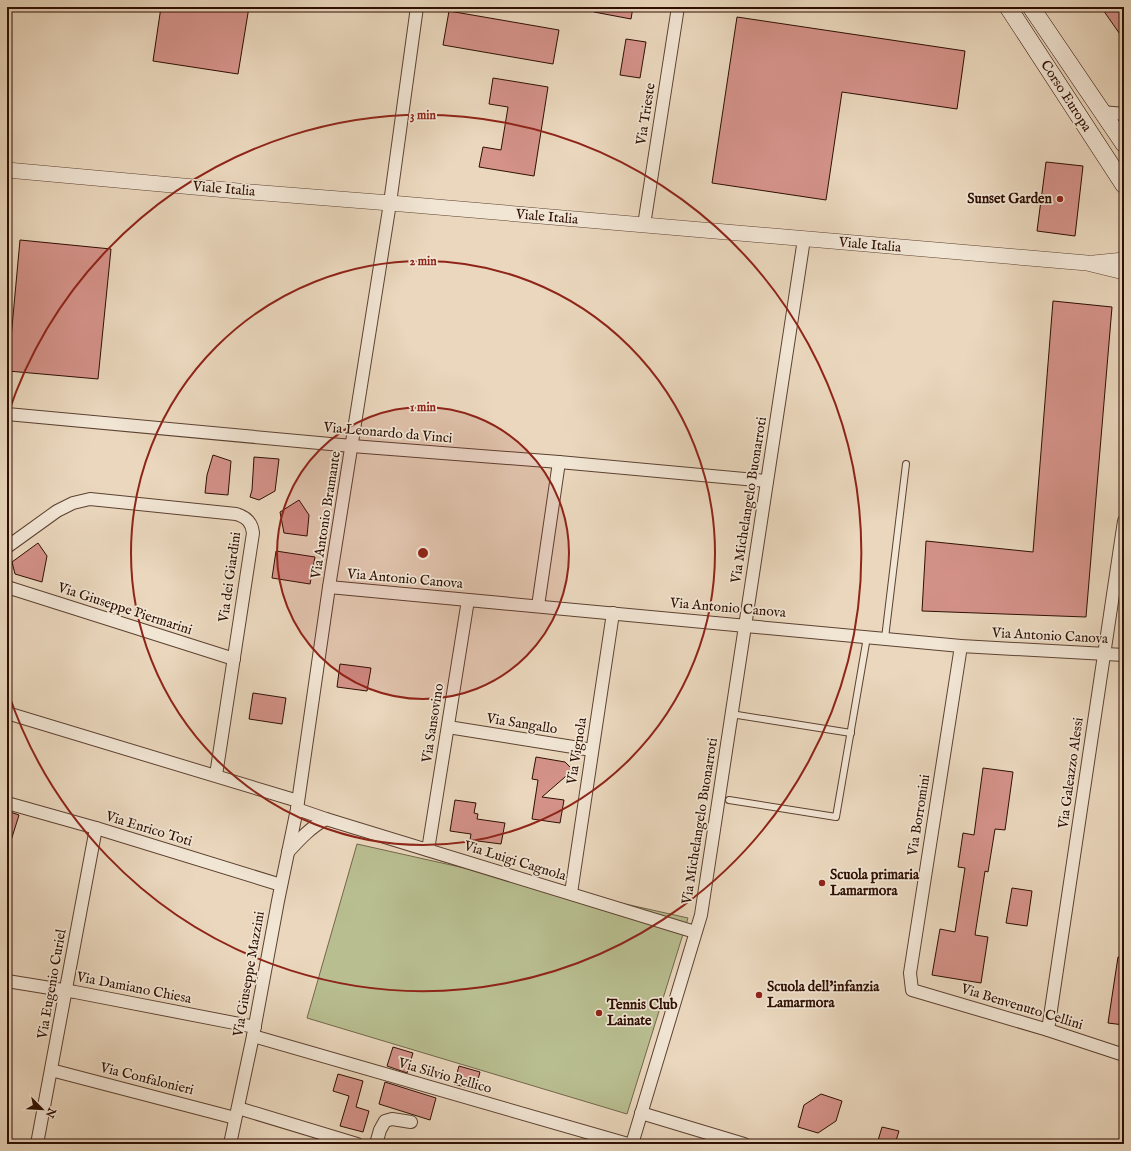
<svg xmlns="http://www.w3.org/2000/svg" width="1131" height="1151" viewBox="0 0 1131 1151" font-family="'IM FELL English',serif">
<rect width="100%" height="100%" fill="#ead7bd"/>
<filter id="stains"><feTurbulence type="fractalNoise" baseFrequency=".005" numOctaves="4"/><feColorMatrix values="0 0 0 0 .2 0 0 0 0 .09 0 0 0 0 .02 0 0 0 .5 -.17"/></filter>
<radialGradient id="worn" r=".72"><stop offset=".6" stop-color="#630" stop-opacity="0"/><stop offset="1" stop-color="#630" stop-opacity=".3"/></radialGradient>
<!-- green -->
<path fill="#b8be90" stroke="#736649" d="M357,844L688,918L627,1114L307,1018Z"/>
<!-- building -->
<g fill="#d49289" stroke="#2e0f02">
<path d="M161,7H249L238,74L153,61Z"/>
<path d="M594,7H633L631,19L594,12Z"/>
<path d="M1101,7H1124V40Z"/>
<path d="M449,11L559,30L553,64L443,45Z"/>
<path d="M737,17L965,51L957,109L842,92L826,200L712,183Z"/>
<path d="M626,39L646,42L640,78L620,75Z"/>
<path d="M493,78L548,87L534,176L479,167L483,147L501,150L508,107L489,104Z"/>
<path d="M1046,162L1083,166L1075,236L1037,231Z"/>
<path d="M20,240L111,249L98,379L8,371Z"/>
<path d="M1053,301L1112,307L1086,617L922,611L926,541L1033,552Z"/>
<path d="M213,455L231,461L228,495L205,493L207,475Z"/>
<path d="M254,457L279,459L275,491L259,500L250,497L252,490Z"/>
<path d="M299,500L309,515L307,536L284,533L280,512Z"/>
<path d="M38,543L47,556L42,582L15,574L12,562Z"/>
<path d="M276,551L315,557L310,584L272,578Z"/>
<path d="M340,664L371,668L367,691L337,687Z"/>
<path d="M253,693L286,698L282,724L249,719Z"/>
<path d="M536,757L565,762L573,770L542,797L564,800L560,823L532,819L538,780L532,779Z"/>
<path d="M983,768L1013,772L1005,830L995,829L988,872L985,871L975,935L988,937L981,983L932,975L940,929L955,932L965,868L958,867L963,833L974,835Z"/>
<path d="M455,800L476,803L474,813L478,814L477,819L505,823L501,844L470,840L471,834L450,831Z"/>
<path d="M7,811L19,815L9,847L7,846Z"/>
<path d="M1012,888L1032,891L1027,926L1006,923Z"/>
<path d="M1118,957H1124V1025L1108,1023Z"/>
<path d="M393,1047L413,1053L407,1073L387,1066Z"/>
<path d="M459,1066L480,1072L475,1090L454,1084Z"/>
<path d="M338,1074L363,1081L356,1107L369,1111L363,1132L340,1126L349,1096L333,1091Z"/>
<path d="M385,1082L436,1098L430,1120L379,1104Z"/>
<path d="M821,1094L842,1101L836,1121L818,1133L798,1127L804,1105Z"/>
<path d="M882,1127L899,1131L895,1144H877Z"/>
</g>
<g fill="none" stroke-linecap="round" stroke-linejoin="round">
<defs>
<g id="service">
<path d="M885,638L906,464"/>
<path d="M731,714L851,733"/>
<path d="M729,800L836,817L867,637"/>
</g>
<g id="minor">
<path d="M1102,112L1124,114"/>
<path d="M644,225L678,7"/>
<path d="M7,414L352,446L559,462L767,481"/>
<path d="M7,547L57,511L73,503L90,499L236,514C247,517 252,523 253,533L216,775"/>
<path d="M7,587L234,659"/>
<path d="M329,587L961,646L1124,655"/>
<path d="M538,606L559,462"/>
<path d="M961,646L910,973L912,990L1048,1030L1124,1055"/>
<path d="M7,713L298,801"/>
<path d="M448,727L592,750"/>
<path d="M7,803L96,828L281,885"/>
<path d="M297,809L326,819L695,932"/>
<path d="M428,850L468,600"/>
<path d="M288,852C300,839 311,827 326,819"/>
<path d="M571,893L613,613"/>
<path d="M7,981L75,992L255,1027"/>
<path d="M1048,1030L1124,521"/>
<path d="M253,1036L628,1144"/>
<path d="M51,1070L235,1118"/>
<path d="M238,1108L357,1144"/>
<path d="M641,1113L744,1144"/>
<path d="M37,1144L96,828"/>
<path d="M230,1144L253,1036L278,901L297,809L329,587L390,203L417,7"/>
<path d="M376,1144L380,1130L385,1121L392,1119L411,1122"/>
<path d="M632,1144L701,915L804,239"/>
</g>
<g id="tertiary">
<path d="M7,170L238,191L390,203L1087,263L1124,272"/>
<path d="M1094,263L1124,260"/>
</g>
<g id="secondary">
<path d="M1008,7L1124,185"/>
<path d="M1031,7L1124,144"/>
</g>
</defs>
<!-- service casing -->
<use href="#service" stroke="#5d4131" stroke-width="8"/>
<!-- minor casing -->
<use href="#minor" stroke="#5d4131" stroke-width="14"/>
<!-- tertiary casing -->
<use href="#tertiary" stroke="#5d4131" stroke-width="16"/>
<!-- secondary casing -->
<use href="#secondary" stroke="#2e0f02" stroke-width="18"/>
<!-- service -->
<use href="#service" stroke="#f1e5d4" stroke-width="6"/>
<!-- minor -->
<use href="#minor" stroke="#f1e5d4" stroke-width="12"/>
<!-- tertiary -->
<use href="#tertiary" stroke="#f1e5d4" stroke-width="15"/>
<!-- secondary -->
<use href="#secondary" stroke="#f1e5d4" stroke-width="17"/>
</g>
<!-- distance rings -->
<circle cx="423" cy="553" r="146" fill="#8f2418" fill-opacity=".12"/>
<g fill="none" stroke="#8f2418" stroke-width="2">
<circle cx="423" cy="553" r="146"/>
<circle cx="423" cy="553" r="292"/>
<path d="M8 414A438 438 0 1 1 8 692"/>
</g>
<!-- markers -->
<g fill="#8f2418" stroke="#f1e5d4" stroke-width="1.5">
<circle cx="1060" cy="199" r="4"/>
<circle cx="822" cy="883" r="4"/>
<circle cx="759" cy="995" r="4"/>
<circle cx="599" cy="1013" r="4"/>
</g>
<g text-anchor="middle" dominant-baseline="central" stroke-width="3.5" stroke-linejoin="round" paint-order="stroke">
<!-- street labels -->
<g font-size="14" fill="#2e0f02" stroke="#f1e5d4">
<text transform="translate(1066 96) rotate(57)">Corso Europa</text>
<text transform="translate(646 114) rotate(-81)">Via Trieste</text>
<text transform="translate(224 189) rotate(5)">Viale Italia</text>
<text transform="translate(547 217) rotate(5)">Viale Italia</text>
<text transform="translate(870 245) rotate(5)">Viale Italia</text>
<text transform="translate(388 433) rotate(5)">Via Leonardo da Vinci</text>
<text transform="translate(749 500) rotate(-81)">Via Michelangelo Buonarroti</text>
<text transform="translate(326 515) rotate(-81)">Via Antonio Bramante</text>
<text transform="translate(230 577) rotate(-82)">Via dei Giardini</text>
<text transform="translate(405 579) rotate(5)">Via Antonio Canova</text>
<text transform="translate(728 608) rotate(5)">Via Antonio Canova</text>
<text transform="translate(125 609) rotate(18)">Via Giuseppe Piermarini</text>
<text transform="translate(1050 636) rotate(3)">Via Antonio Canova</text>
<text transform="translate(433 723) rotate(-81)">Via Sansovino</text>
<text transform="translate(522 724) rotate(9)">Via Sangallo</text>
<text transform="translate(577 751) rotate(-81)">Via Vignola</text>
<text transform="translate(1071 773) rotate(-82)">Via Galeazzo Alessi</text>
<text transform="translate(919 815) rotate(-81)">Via Borromini</text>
<text transform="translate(700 821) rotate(-81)">Via Michelangelo Buonarroti</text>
<text transform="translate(149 829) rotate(17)">Via Enrico Toti</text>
<text transform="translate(515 861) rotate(17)">Via Luigi Cagnola</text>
<text transform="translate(249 974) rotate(-80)">Via Giuseppe Mazzini</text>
<text transform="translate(52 984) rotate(-80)">Via Eugenio Curiel</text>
<text transform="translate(134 988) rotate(11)">Via Damiano Chiesa</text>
<text transform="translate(1022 1007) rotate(17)">Via Benvenuto Cellini</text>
<text transform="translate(445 1076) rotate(16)">Via Silvio Pellico</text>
<text transform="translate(147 1079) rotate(14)">Via Confalonieri</text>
</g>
<!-- poi labels -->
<g font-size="14" font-weight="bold" fill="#2e0f02" stroke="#f1e5d4" text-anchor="start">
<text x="1052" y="199" text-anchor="end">Sunset Garden</text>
<text x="830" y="875">Scuola primaria<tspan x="830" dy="16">Lamarmora</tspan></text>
<text x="767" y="987">Scuola dell'infanzia<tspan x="767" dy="16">Lamarmora</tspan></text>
<text x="607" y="1005">Tennis Club<tspan x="607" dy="16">Lainate</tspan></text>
</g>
</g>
<circle cx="423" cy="553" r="6" fill="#8f2418" stroke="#f1e5d4" stroke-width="2"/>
<g font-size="12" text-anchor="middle" font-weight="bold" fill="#8f2418" stroke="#f1e5d4" stroke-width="3.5" stroke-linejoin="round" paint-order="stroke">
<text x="423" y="119">3 min</text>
<text x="423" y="265">2 min</text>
<text x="423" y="411">1 min</text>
</g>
<!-- margin -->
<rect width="1131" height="1151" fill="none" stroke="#ead7bd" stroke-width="24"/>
<rect x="8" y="8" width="1115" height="1135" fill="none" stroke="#2e0f02" stroke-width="2"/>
<rect x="12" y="12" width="1107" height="1127" fill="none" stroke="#2e0f02"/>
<!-- north arrow -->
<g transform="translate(42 1109) rotate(114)" stroke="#f1e5d4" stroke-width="3" paint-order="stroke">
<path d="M0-3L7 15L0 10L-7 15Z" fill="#2e0f02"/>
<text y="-6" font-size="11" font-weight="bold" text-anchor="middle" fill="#2e0f02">N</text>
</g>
<rect width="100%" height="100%" filter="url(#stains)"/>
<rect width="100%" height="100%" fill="url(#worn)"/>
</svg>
